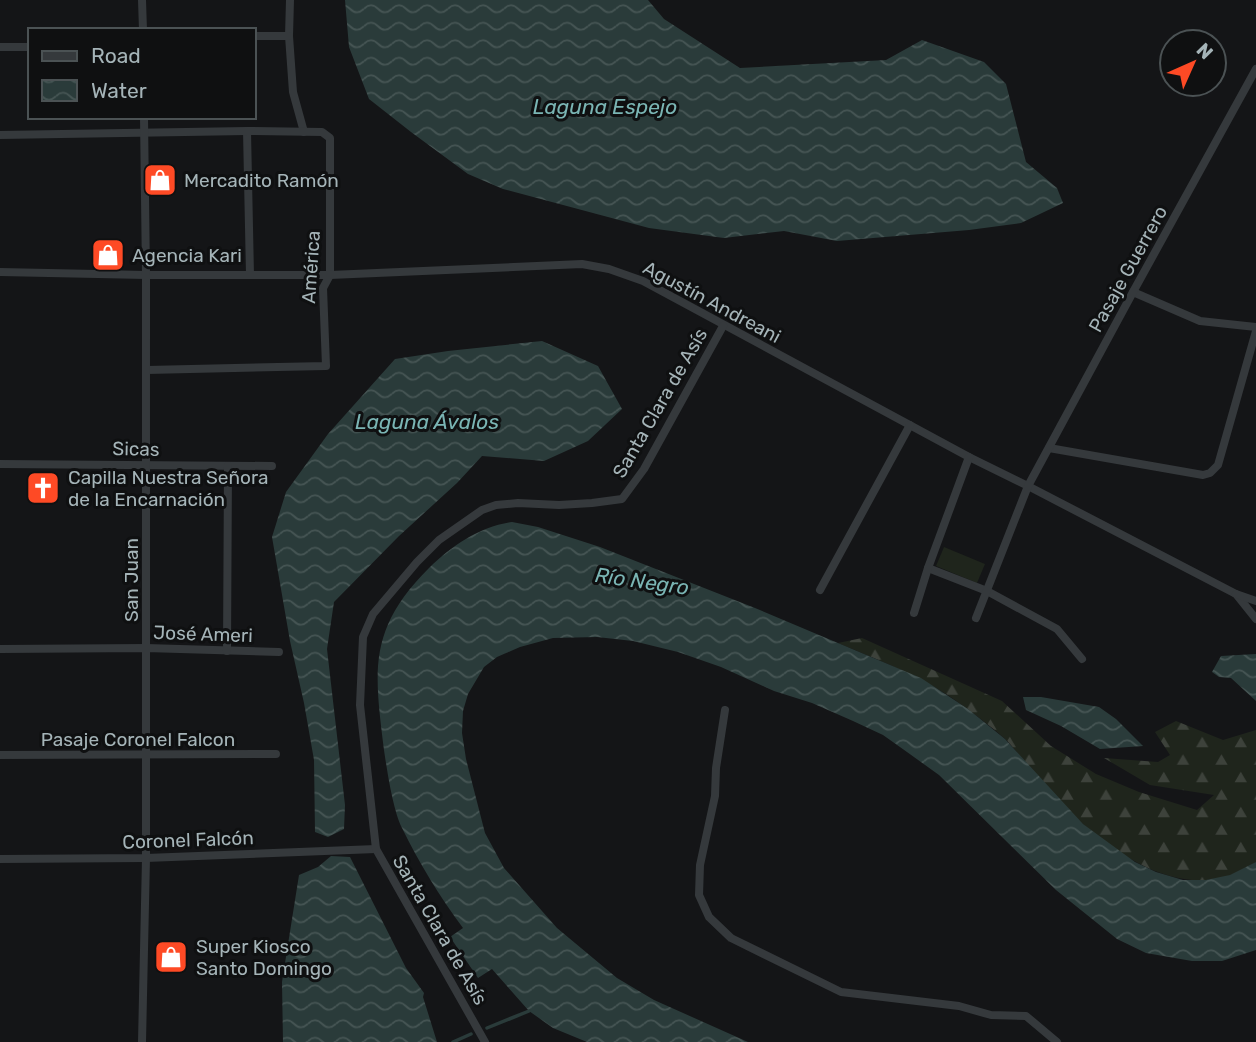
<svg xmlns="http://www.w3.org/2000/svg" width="1256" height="1042" viewBox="0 0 1256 1042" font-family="Rubik,sans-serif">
<defs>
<pattern id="forest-firs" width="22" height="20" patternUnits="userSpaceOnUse" patternTransform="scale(1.75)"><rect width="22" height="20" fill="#1f251c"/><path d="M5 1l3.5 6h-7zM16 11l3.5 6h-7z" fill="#3d423b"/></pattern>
<pattern id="water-waves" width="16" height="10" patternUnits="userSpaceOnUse" patternTransform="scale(1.75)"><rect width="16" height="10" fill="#2a3b3a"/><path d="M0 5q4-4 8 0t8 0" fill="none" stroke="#465554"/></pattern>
</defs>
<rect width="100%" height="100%" fill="#141517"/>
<!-- grass -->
<path fill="#1f251c" d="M944,547L985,564L977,583L936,566Z"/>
<!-- forest -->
<path fill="url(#forest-firs)" d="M862,638L1002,701L1051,746L1096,774L1139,792L1197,810L1214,795L1150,785L1104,758L1158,762L1170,755L1155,732L1176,721L1223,740L1256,730V862C1196,904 1131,866 1083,824C1062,805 1044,783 1025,762C1018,754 1012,745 1004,738C993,728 982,720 970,711C930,679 885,663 838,643Z"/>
<!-- water -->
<g fill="url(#water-waves)">
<path d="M345,0H648L664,19L740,68L886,60L922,40L984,62L1006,84L1026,162L1057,188L1063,203L1021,223L969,230L837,241L784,231L724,238L649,228L503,189L468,174L411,132L369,99L349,47Z"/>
<path d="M542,341L598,366L622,409L588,441L544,461L482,456L457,483L399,536L334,602L327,649L345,805L344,829L328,837L315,832L314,760L304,703L290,641L272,537L286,492L328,434L395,359L448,351Z"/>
<path d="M512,522L538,527L600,547L755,608L921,678L968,709L1005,739L1083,824L1135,862L1156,872L1183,880H1206L1230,875L1256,862V950L1222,961H1192L1146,953L1117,939L1056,890L939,775L907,752L883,735L853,721L812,703L774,691L721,667L678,652L633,641L597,637L553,638L520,647L497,657L484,667L468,694L463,711L462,733L466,759L485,833L504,868L557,928L617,978L654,1000L748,1042H587L553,1028L529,1011L492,969L478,978L450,937L463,928C440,897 419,863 402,828C393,810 387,770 384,750C374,670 368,629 429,568C453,545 479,527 512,522Z"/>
<path d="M1256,654V701L1231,678L1219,677L1212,672L1221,656Z"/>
<path d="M1023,697H1041L1099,707L1116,719L1143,746L1100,749L1061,726L1026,710Z"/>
<path d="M331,856L350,857L406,968L424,993L423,997L437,1042H283L282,982L299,875L318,867Z"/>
</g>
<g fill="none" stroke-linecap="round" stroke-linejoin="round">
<!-- stream -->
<g stroke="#2a3b3a" stroke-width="3.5">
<path d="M487,1028L529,1011"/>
<path d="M453,1042L471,1034"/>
</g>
<!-- minor -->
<g stroke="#35393c" stroke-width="8">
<path d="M142,0L143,30"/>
<path d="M290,0L289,36L293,92L304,132"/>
<path d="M254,36H289"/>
<path d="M0,47H30"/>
<path d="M247,131L250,275"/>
<path d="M0,135L247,131L322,132L330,138V275L323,288L326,366L147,370"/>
<path d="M0,272L146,275H330L582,264L609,269L643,281L969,457L1028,486L1236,594L1256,619"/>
<path d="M1133,292L1200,321L1256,327"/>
<path d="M1049,448L1203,475L1210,473L1218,465L1256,331"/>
<path d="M0,464L272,466"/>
<path d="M928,568L987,591L1057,629L1082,659"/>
<path d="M820,590L910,425"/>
<path d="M1236,594L1256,601"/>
<path d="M914,613L928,568L969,457"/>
<path d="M976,618L1028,486L1133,292L1256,69"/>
<path d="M0,649L146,648L279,652"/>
<path d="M227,651L228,466"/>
<path d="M725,710L716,768L715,796L700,865L699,895L709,917L731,938L841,992L959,1006L991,1015L1026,1016L1057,1042"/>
<path d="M0,755L276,754"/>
<path d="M0,859L146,858L376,849"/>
<path d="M142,1042L146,858V275L144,117"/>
<path d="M485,1042L376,849L360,705L363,637L373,614L417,562L439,540L482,510L496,505L518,503L559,505L592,503L622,499L644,469L723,326"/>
</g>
</g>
<!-- icons -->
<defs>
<symbol id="shop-square" viewBox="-11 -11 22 22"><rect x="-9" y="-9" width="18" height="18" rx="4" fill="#fe4a25" stroke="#0f1011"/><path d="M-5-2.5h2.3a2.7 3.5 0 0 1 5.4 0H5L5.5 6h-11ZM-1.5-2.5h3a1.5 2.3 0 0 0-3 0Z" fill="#fff"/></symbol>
<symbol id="church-square" viewBox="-11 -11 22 22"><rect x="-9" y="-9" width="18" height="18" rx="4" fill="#fe4a25" stroke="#0f1011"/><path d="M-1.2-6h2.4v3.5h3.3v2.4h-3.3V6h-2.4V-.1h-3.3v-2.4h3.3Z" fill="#fff"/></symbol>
</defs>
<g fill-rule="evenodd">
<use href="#shop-square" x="141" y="161" width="38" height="38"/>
<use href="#shop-square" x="89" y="236" width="38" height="38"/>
<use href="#church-square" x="24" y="469" width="38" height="38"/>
<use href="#shop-square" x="152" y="938" width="38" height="38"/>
</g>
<g text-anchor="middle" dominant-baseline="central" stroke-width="6" stroke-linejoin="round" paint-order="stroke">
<!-- poi labels -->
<g font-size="19" fill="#a5b4b8" stroke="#0f1011" text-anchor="start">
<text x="184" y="180">Mercadito Ramón</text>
<text x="132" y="255">Agencia Kari</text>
<text x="68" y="477">Capilla Nuestra Señora<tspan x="68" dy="22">de la Encarnación</tspan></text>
<text x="196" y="946">Super Kiosco<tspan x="196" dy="22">Santo Domingo</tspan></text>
</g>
<!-- street labels -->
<g font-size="19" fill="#a5b4b8" stroke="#0f1011">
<text transform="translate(311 267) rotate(-86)">América</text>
<text transform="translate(1128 269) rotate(-61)">Pasaje Guerrero</text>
<text transform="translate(712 302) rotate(28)">Agustín Andreani</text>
<text transform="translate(660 403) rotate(-60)">Santa Clara de Asís</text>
<text transform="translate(136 449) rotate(1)">Sicas</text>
<text transform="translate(131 580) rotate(-90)">San Juan</text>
<text transform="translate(203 634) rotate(2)">José Ameri</text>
<text x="138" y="739">Pasaje Coronel Falcon</text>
<text transform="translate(188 840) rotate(-2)">Coronel Falcón</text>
<text transform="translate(440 930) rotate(60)">Santa Clara de Asís</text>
</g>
<!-- water labels -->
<g font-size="21" font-style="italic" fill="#7ab5b4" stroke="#0f1011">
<text x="605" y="106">Laguna Espejo</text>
<text x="427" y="421">Laguna Ávalos</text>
<text transform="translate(642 581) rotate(8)">Río Negro</text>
</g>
</g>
<!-- legend -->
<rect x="28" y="28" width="228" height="91" fill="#0f1011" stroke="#4b5254" stroke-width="2"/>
<rect x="42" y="51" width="35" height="10" fill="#35393c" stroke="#4b5254" stroke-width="2"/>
<text x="91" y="63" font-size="21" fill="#a5b4b8">Road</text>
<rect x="42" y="80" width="35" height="21" fill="url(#water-waves)" stroke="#4b5254" stroke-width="2"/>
<text x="91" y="98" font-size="21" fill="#a5b4b8">Water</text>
<!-- north arrow -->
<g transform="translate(1193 63) rotate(45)"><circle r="33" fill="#0f1011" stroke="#4b5254" stroke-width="2"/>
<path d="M0-5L12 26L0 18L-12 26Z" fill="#fe4a25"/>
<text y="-10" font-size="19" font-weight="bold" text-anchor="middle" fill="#a5b4b8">N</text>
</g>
</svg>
